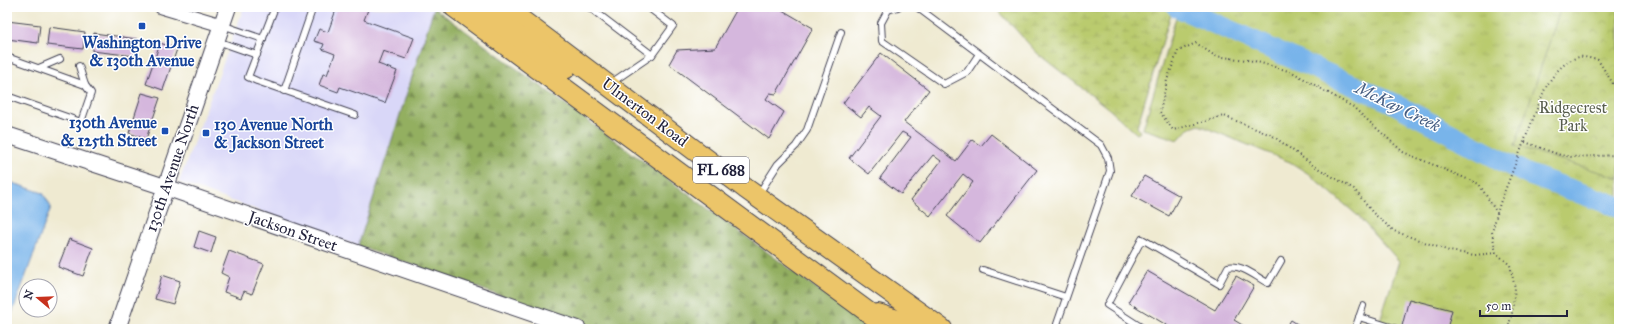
<svg xmlns="http://www.w3.org/2000/svg" width="1626" height="336" viewBox="0 0 1626 336" font-family="'IM FELL Great Primer',serif">
<defs>
<pattern id="grass-tufts" width="24" height="20" patternUnits="userSpaceOnUse"><rect width="24" height="20" fill="#bacb6e"/><path d="M3 7l-1-3M5 7V3M7 7l1-3M15 17l-1-3M17 17v-4M19 17l1-3" fill="none" stroke="#a0ae60"/></pattern>
<pattern id="forest-firs" width="22" height="20" patternUnits="userSpaceOnUse"><rect width="22" height="20" fill="#93af61"/><path d="M5 1l3.5 6h-7zM16 11l3.5 6h-7z" fill="#788e51"/></pattern>
<pattern id="wetland-marsh" width="20" height="14" patternUnits="userSpaceOnUse"><rect width="20" height="14" fill="#bacb6e"/><path d="M1 5h8M5 5V1M11 12h8M15 12V8" fill="none" stroke="#a0ae60"/></pattern>
<pattern id="park-crowns" width="20" height="18" patternUnits="userSpaceOnUse"><rect width="20" height="18" fill="#bacb6e"/><path d="M2 6a3 3 0 1 1 6 0M12 15a3 3 0 1 1 6 0" fill="none" stroke="#a0ae60"/></pattern>
</defs>
<rect width="100%" height="100%" fill="#fff"/>
<filter id="ink" filterUnits="userSpaceOnUse"><feTurbulence type="fractalNoise" baseFrequency=".025" numOctaves="2"/><feDisplacementMap in="SourceGraphic" scale="8" xChannelSelector="R" yChannelSelector="G"/><feConvolveMatrix kernelMatrix="1 2 1 2 8 2 1 2 1" color-interpolation-filters="sRGB"/></filter>
<filter id="wash" filterUnits="userSpaceOnUse"><feTurbulence type="fractalNoise" baseFrequency=".012" numOctaves="4" result="noise"/><feDisplacementMap in="SourceGraphic" scale="16" xChannelSelector="R" yChannelSelector="G"/><feGaussianBlur stdDeviation="0.9" result="paint"/><feColorMatrix in="noise" values="0 0 0 0 0 0 0 0 0 0 0 0 0 0 0 0 0 1.4 0 .05"/><feComposite in="paint" operator="in"/></filter>
<g filter="url(#wash)">
<rect width="100%" height="100%" fill="#efead1"/>
<!-- built -->
<path fill="#d9d7f8" d="M244,7L434,8L358,246L179,182Z"/>
<!-- grass -->
<path fill="url(#grass-tufts)" stroke="#6e7654" d="M1179,7H1619V329H1377L1399,261L1357,215L1309,174L1290,162L1199,125L1188,129L1178,140L1143,129Z"/>
<!-- forest -->
<path fill="url(#forest-firs)" stroke="#5a684e" d="M434,8L872,329H597L358,246Z"/>
<!-- wetland -->
<path fill="url(#wetland-marsh)" stroke="#6e7654" d="M995,7H1173L1137,127L1140,132L1137,134L1109,109L1038,54Z"/>
<!-- park -->
<path fill="url(#park-crowns)" stroke="#6e7654" d="M1561,7H1619V178L1515,146Z"/>
<!-- water -->
<path fill="#78b4ea" stroke="#4d6b92" d="M7,181L43,193L51,207L7,327Z"/>
<g fill="none" stroke-linecap="round" stroke-linejoin="round">
<!-- river -->
<path stroke="#78b4ea" stroke-width="21" d="M1177,7L1391,102L1527,174L1619,207"/>
</g>
<g id="blocks">
<!-- building -->
<g fill="#d5b7dd">
<path d="M337,7H369L364,20L414,38L406,59L383,51L378,64L397,71L385,103L340,87L338,92L319,85L323,74L327,75L335,54L322,49L324,44L314,41L319,29L328,32Z"/>
<path d="M738,7H777L813,28L776,94L770,93L766,99L784,112L769,139L669,64L677,50L715,48Z"/>
<path d="M7,21L40,25L38,43L7,39Z"/>
<path d="M49,27L85,32L83,49L47,45Z"/>
<path d="M94,33L137,39L135,56L92,51Z"/>
<path d="M160,43L177,49L163,90L146,84Z"/>
<path d="M881,53L929,90L904,122L956,161L972,140L981,146L991,134L1037,170L980,243L947,216L973,182L963,174L930,216L911,200L941,161L933,155L901,194L880,178L911,137L902,132L869,174L849,158L881,116L869,107L861,117L843,103Z"/>
<path d="M142,93L160,98L146,139L129,133Z"/>
<path d="M1144,176L1180,196L1169,216L1132,196Z"/>
<path d="M199,231L216,237L211,253L194,247Z"/>
<path d="M69,239L93,248L83,276L58,267Z"/>
<path d="M229,251L264,264L252,294L244,291L241,298L224,292L229,277L221,273Z"/>
<path d="M1147,271L1215,310L1236,276L1254,286L1234,320L1249,329H1173L1128,302Z"/>
<path d="M162,275L180,281L173,304L155,299Z"/>
<path d="M1409,299L1452,310L1447,329H1412L1402,326Z"/>
<path d="M1291,320L1305,329H1285Z"/>
</g>
</g>
</g>
<g filter="url(#ink)">
<use href="#blocks" fill-opacity="0" stroke="#414052" stroke-width="1"/>
<g fill="none" stroke-linecap="round" stroke-linejoin="round">
<defs>
<g id="service">
<path d="M275,7L248,77L257,81L355,115"/>
<path d="M589,7L652,55"/>
<path d="M898,7L888,10L881,23L882,41L944,84L967,72L979,54"/>
<path d="M915,7H917L1101,145L1108,158L1110,171L1057,324L1063,329"/>
<path d="M222,25L263,39"/>
<path d="M217,41L257,55"/>
<path d="M7,57L85,85L91,93L81,122L7,96"/>
<path d="M79,66L85,85"/>
<path d="M39,68L60,59"/>
<path d="M611,83L652,55L673,26L648,7"/>
<path d="M284,91L313,7"/>
<path d="M758,195L778,164L796,146L807,130L841,32"/>
<path d="M983,270L1066,297"/>
<path d="M1359,317L1397,329"/>
<path d="M1144,329L1107,305L1142,239L1219,284L1228,267C1242,264 1256,277 1268,283L1281,261"/>
<path d="M1355,329L1363,306"/>
</g>
<path id="minor" d="M161,7L221,25"/>
<g id="tertiary">
<path d="M7,135L165,187L578,329"/>
<path d="M117,329L228,7"/>
</g>
<g id="primary">
<path d="M454,7L891,329"/>
<path d="M504,7L745,188L942,329"/>
<path d="M475,14L495,20L565,69"/>
<path d="M878,314L913,325L918,329"/>
</g>
</defs>
<!-- service casing -->
<use href="#service" stroke="#414052" stroke-width="8"/>
<!-- minor casing -->
<use href="#minor" stroke="#414052" stroke-width="15"/>
<!-- tertiary casing -->
<use href="#tertiary" stroke="#414052" stroke-width="18"/>
<!-- primary casing -->
<use href="#primary" stroke="#414052" stroke-width="22"/>
<!-- path -->
<g stroke="#414052" stroke-width="2" stroke-dasharray="1 3" stroke-linecap="butt">
<path d="M1525,142L1560,155L1572,157L1619,155"/>
<path d="M1496,253L1475,255L1449,251L1394,231L1373,213L1354,189L1314,166L1273,136L1224,116L1173,130L1160,112L1167,80L1178,51L1196,43L1215,56L1254,61L1292,72L1353,107L1403,152L1479,184L1497,213"/>
<path d="M1508,329L1512,313L1515,288L1510,265L1496,253L1492,232L1500,203L1544,91C1551,77 1563,61 1579,57C1584,56 1592,59 1598,60L1619,93"/>
</g>
<!-- service -->
<use href="#service" stroke="#fff" stroke-width="6"/>
<!-- minor -->
<use href="#minor" stroke="#fff" stroke-width="13"/>
<!-- tertiary -->
<use href="#tertiary" stroke="#fff" stroke-width="16"/>
<!-- primary -->
<use href="#primary" stroke="#ecc569" stroke-width="20"/>
</g>
</g>
<!-- markers -->
<g fill="#1a4fb4" stroke="#fff" stroke-width="1.5">
<rect x="138" y="22" width="8" height="8" rx="2"/>
<rect x="161" y="127" width="8" height="8" rx="2"/>
<rect x="202" y="129" width="8" height="8" rx="2"/>
</g>
<g text-anchor="middle" dominant-baseline="central" stroke-width="3" stroke-linejoin="round" paint-order="stroke">
<!-- shield labels -->
<rect fill="#fff" stroke="#646476" stroke-width="1" x="693" y="157" width="56" height="26" rx="3"/>
<g font-size="15" font-weight="bold" fill="#22223b">
<text x="721" y="170">FL 688</text>
</g>
<!-- transit labels -->
<g font-size="16" font-weight="bold" fill="#164399" stroke="#fff">
<text x="142" y="42">Washington Drive<tspan x="142" dy="18">&amp; 130th Avenue</tspan></text>
<text x="157" y="122" text-anchor="end">130th Avenue<tspan x="157" dy="18">&amp; 125th Street</tspan></text>
<text x="214" y="124" text-anchor="start">130 Avenue North<tspan x="214" dy="18">&amp; Jackson Street</tspan></text>
</g>
<!-- park labels -->
<g font-size="16" fill="#575d4d" stroke="#fff">
<text x="1573" y="107">Ridgecrest<tspan x="1573" dy="18">Park</tspan></text>
</g>
<!-- street labels -->
<g font-size="16" fill="#22223b" stroke="#fff">
<text transform="translate(645 112) rotate(37)">Ulmerton Road</text>
<text transform="translate(172 168) rotate(-71)">130th Avenue North</text>
<text transform="translate(293 231) rotate(19)">Jackson Street</text>
</g>
<!-- water labels -->
<g font-size="17" font-style="italic" fill="#445c81" stroke="#fff">
<text transform="translate(1398 107) rotate(26)">McKay Creek</text>
</g>
</g>
<!-- margin -->
<rect width="1626" height="336" fill="none" stroke="#fff" stroke-width="24"/>
<!-- north arrow -->
<g transform="translate(38 298) rotate(289)"><circle r="19" fill="#ffffff" stroke="#a7a7b1"/>
<path d="M0-3L7 15L0 10L-7 15Z" fill="#c8321e"/>
<text y="-6" font-size="11" font-weight="bold" text-anchor="middle" fill="#22223b">N</text>
</g>
<!-- scale -->
<path d="M1480 310v6h87v-6" fill="none" stroke="#22223b" stroke-width="2"/>
<text x="1486" y="310" font-size="12" fill="#22223b" stroke="#ffffff" stroke-width="3" paint-order="stroke">50 m</text>
</svg>
